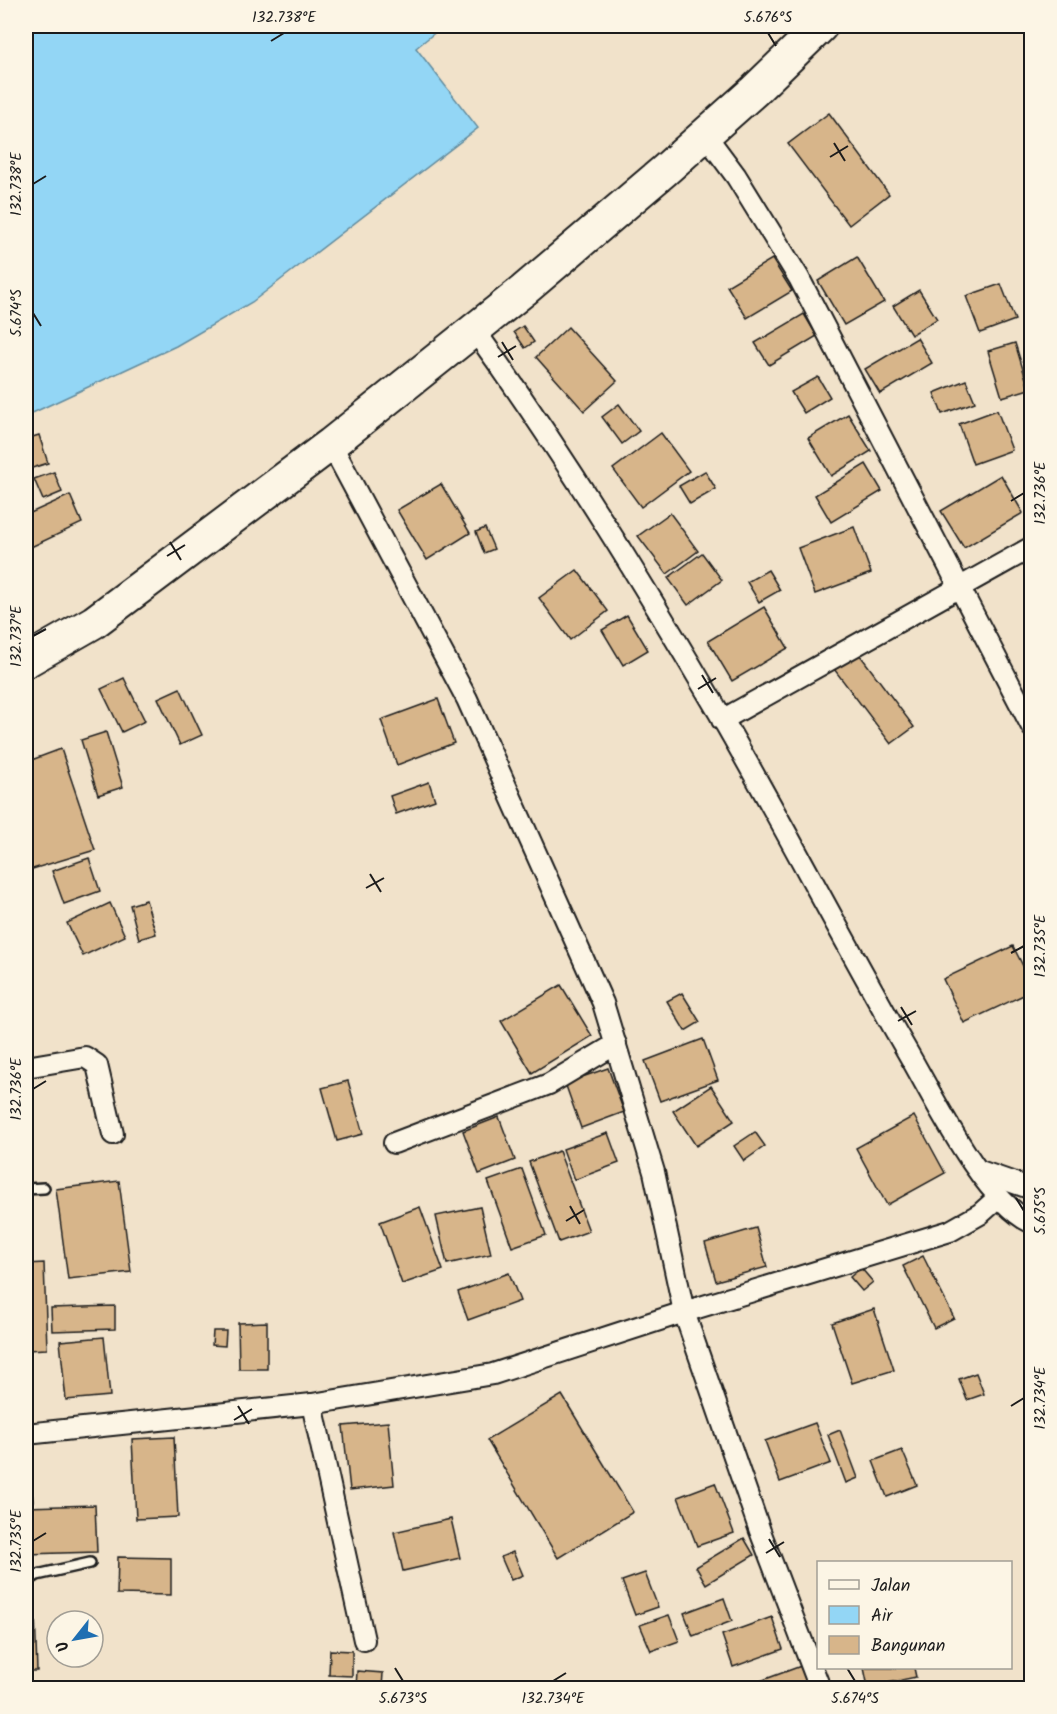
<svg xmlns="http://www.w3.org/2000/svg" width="1057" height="1714" viewBox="0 0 1057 1714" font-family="Kalam,sans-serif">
<rect width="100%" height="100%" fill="#f1e2ca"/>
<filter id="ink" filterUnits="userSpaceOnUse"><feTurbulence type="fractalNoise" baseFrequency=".0167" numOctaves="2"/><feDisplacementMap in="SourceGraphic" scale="12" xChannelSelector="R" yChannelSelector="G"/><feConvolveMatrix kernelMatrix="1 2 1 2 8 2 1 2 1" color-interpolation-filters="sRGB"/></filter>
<g filter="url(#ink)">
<!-- water -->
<path fill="#93d6f5" stroke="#638c9e" stroke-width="1.5" d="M26,26H443L416,48L478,128L252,302L176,346L26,416Z"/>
<!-- building -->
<g fill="#d7b58a" stroke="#1c1c1c" stroke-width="1.5">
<path d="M829,113L889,194L849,225L788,144Z"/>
<path d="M857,257L884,302L844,325L818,281Z"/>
<path d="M772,259L792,291L747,318L727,286Z"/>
<path d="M1001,284L1015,320L980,333L966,296Z"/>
<path d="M919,290L937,319L911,335L893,306Z"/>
<path d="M804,314L817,336L769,365L755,343Z"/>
<path d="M523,326L534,342L525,348L514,332Z"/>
<path d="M568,327L617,381L584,411L536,357Z"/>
<path d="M917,338L932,363L880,394L865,369Z"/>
<path d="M1015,343L1029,389L1002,397L988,351Z"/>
<path d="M818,377L830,397L804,413L791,392Z"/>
<path d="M966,380L975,402L942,414L934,393Z"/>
<path d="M619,404L639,431L622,444L602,417Z"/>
<path d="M997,410L1012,450L973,464L959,424Z"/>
<path d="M848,414L871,451L831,476L808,438Z"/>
<path d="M661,433L689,471L641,507L613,469Z"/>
<path d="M39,435L48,463L29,469L26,439Z"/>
<path d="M866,464L882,491L831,522L815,495Z"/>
<path d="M705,471L716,489L690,504L679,486Z"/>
<path d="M54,472L62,492L43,500L34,479Z"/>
<path d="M1001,475L1023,513L964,548L941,511Z"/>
<path d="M441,484L470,533L427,560L397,510Z"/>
<path d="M70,495L82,523L31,547L26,535V515Z"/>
<path d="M670,513L698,551L667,574L638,536Z"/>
<path d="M854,527L871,573L815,594L798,548Z"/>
<path d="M485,528L494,549L484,553L476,532Z"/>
<path d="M702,553L722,580L688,605L668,578Z"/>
<path d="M577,570L608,611L570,640L539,598Z"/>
<path d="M768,570L780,590L759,602L747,582Z"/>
<path d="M764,607L788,648L732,681L708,641Z"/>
<path d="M627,615L648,650L623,665L602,630Z"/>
<path d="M857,651L914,727L891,744L834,669Z"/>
<path d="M124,678L145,721L122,732L101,689Z"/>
<path d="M180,688L202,735L180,745L158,698Z"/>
<path d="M438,699L454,743L397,765L381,720Z"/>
<path d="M106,732L123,787L98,795L81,740Z"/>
<path d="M61,749L95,850L26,871V762Z"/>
<path d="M429,782L435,800L396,814L390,796Z"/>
<path d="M89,858L100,891L64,904L52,871Z"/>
<path d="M146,900L156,934L139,939L130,905Z"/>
<path d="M110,903L125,936L83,956L67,923Z"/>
<path d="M26,936L33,957L26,960Z"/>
<path d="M1013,946L1032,984V991L964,1023L943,979Z"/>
<path d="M561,985L592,1036L532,1073L501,1021Z"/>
<path d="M682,993L700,1022L685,1031L667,1001Z"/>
<path d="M703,1039L718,1080L660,1101L645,1061Z"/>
<path d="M608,1068L624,1112L581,1128L565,1083Z"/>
<path d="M348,1081L363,1134L337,1141L322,1088Z"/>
<path d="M711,1086L734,1121L696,1146L673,1111Z"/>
<path d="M914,1116L945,1173L887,1205L856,1148Z"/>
<path d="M499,1117L515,1160L479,1174L463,1131Z"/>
<path d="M755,1132L765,1146L744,1161L734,1146Z"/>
<path d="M608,1133L619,1163L574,1180L563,1149Z"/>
<path d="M559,1151L589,1231L559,1242L529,1162Z"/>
<path d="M522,1169L546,1235L512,1247L488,1181Z"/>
<path d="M119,1181L131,1272L68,1279L56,1189Z"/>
<path d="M420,1207L443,1270L402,1284L380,1222Z"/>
<path d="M480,1207L491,1254L447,1264L436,1216Z"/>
<path d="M756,1228L767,1267L716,1281L705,1243Z"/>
<path d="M923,1256L954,1318L934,1328L903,1266Z"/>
<path d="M44,1263L47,1349L26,1350V1264Z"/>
<path d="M861,1268L873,1282L862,1291L850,1277Z"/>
<path d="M509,1273L520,1301L468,1320L458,1292Z"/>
<path d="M115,1306V1329L52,1331L51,1308Z"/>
<path d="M874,1309L894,1370L852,1383L832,1323Z"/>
<path d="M267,1322V1369H239L238,1323Z"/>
<path d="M213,1331H226L225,1346L212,1345Z"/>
<path d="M104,1337L110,1396L66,1400L60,1341Z"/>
<path d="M976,1373L984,1394L967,1400L959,1379Z"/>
<path d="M562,1395L633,1512L558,1558L487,1440Z"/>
<path d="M388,1422L394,1485L350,1490L343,1426Z"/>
<path d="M815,1423L831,1463L780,1482L765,1441Z"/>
<path d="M840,1430L858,1478L846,1483L828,1435Z"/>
<path d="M174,1437L178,1517L136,1519L132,1439Z"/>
<path d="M902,1450L917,1485L887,1497L873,1461Z"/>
<path d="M26,1455H28L33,1501L26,1502Z"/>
<path d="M715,1483L734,1533L697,1546L678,1497Z"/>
<path d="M95,1505L97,1552L26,1554V1507Z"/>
<path d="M451,1519L460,1558L403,1571L394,1532Z"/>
<path d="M744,1538L754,1555L706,1584L696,1567Z"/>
<path d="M513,1552L523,1575L511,1580L501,1557Z"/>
<path d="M118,1557L171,1558V1595L117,1594Z"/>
<path d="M645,1573L658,1607L635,1615L622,1581Z"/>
<path d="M724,1598L732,1621L693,1636L684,1613Z"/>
<path d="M35,1613L37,1671H26V1614Z"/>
<path d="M669,1615L679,1641L651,1651L640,1625Z"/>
<path d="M772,1617L783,1649L733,1667L722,1635Z"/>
<path d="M330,1650L352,1651V1676L329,1675Z"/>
<path d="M801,1666L809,1688H741Z"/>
<path d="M864,1668H914L916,1677L868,1687Z"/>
<path d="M357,1671L383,1673L382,1688H356Z"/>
</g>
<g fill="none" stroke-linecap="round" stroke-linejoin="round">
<defs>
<g id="service">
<path d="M26,1189L44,1188"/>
<path d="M26,1582L37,1575L90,1563"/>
</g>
<g id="minor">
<path d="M704,133L736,176L799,278L1032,727"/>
<path d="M473,328C564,454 644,585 722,718C786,829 844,942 908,1053C936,1101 983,1200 1032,1223"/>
<path d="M331,444L467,699L603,1003L654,1172L684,1312L950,1231L980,1214L998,1198"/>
<path d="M722,720L1032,547"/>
<path d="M26,1067L85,1057L97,1065L113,1134"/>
<path d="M394,1143L549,1084L616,1044"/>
<path d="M980,1171L1032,1189"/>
<path d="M312,1404L364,1640"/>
<path d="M26,1434L312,1404L493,1374L684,1312L760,1531L820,1688"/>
</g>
<path id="trunk" d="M26,661L94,622L331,444L524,290L664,171L754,91L821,26"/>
</defs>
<!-- service casing -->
<use href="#service" stroke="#1c1c1c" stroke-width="14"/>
<!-- minor casing -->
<use href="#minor" stroke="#1c1c1c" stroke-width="24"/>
<!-- trunk casing -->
<use href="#trunk" stroke="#1c1c1c" stroke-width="36"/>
<!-- service -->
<use href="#service" stroke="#fcf5e5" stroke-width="9"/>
<!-- minor -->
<use href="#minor" stroke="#fcf5e5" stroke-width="20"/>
<!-- trunk -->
<use href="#trunk" stroke="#fcf5e5" stroke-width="32"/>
</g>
</g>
<!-- ticks -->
<path fill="none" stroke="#1c1c1c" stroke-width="2" d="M768,33L776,46M271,41L284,33M834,143L845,161M830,157L848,146M33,184L46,176M33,313L41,326M502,342L513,360M498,357L516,346M1011,501L1024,493M170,542L181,560M167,556L185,545M33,636L46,629M702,675L713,693M698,689L716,678M370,874L381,892M366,888L384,878M1011,953L1024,946M901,1007L912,1025M898,1021L916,1011M33,1089L46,1081M1016,1198L1024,1211M570,1206L580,1224M566,1221L584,1210M238,1406L249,1424M1011,1406L1024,1398M234,1420L252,1409M769,1539L780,1557M33,1541L46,1533M766,1553L784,1542M395,1668L403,1681M847,1668L855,1681M553,1681L566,1673"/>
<!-- margin -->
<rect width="1057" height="1714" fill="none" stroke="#fcf5e5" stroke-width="66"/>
<!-- legend -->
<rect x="817" y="1561" width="195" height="108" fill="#fcf5e5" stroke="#a29e95" stroke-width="1.5"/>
<rect x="829" y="1580" width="30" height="9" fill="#fcf5e5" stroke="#a29e95" stroke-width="1.5"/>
<text x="871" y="1591" font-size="18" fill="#1c1c1c">Jalan</text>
<rect x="829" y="1606" width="30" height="18" fill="#93d6f5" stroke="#a29e95" stroke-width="1.5"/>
<text x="871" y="1621" font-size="18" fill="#1c1c1c">Air</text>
<rect x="829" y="1636" width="30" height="18" fill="#d7b58a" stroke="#a29e95" stroke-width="1.5"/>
<text x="871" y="1651" font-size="18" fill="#1c1c1c">Bangunan</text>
<!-- north arrow -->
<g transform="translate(75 1639) rotate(239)"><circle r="28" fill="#fcf5e5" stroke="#a29e95" stroke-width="1.5"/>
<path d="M0-4.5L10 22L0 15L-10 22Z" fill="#1f6fb2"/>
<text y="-9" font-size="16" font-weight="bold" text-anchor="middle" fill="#1c1c1c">U</text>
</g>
<rect x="33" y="33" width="991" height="1648" fill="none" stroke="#1c1c1c" stroke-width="2"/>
<g font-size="15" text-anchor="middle" fill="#1c1c1c">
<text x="284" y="22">132.738°E</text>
<text x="768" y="22">5.676°S</text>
<text transform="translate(16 184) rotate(-90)" y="5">132.738°E</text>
<text transform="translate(16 313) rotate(-90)" y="5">5.674°S</text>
<text transform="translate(1040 493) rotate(-90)" y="5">132.736°E</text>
<text transform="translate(16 636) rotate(-90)" y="5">132.737°E</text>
<text transform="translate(1040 946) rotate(-90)" y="5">132.735°E</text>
<text transform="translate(16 1089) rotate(-90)" y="5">132.736°E</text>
<text transform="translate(1040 1211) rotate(-90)" y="5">5.675°S</text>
<text transform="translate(1040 1398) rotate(-90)" y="5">132.734°E</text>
<text transform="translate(16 1541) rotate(-90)" y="5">132.735°E</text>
<text x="403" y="1703">5.673°S</text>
<text x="553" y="1703">132.734°E</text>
<text x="855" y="1703">5.674°S</text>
</g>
</svg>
